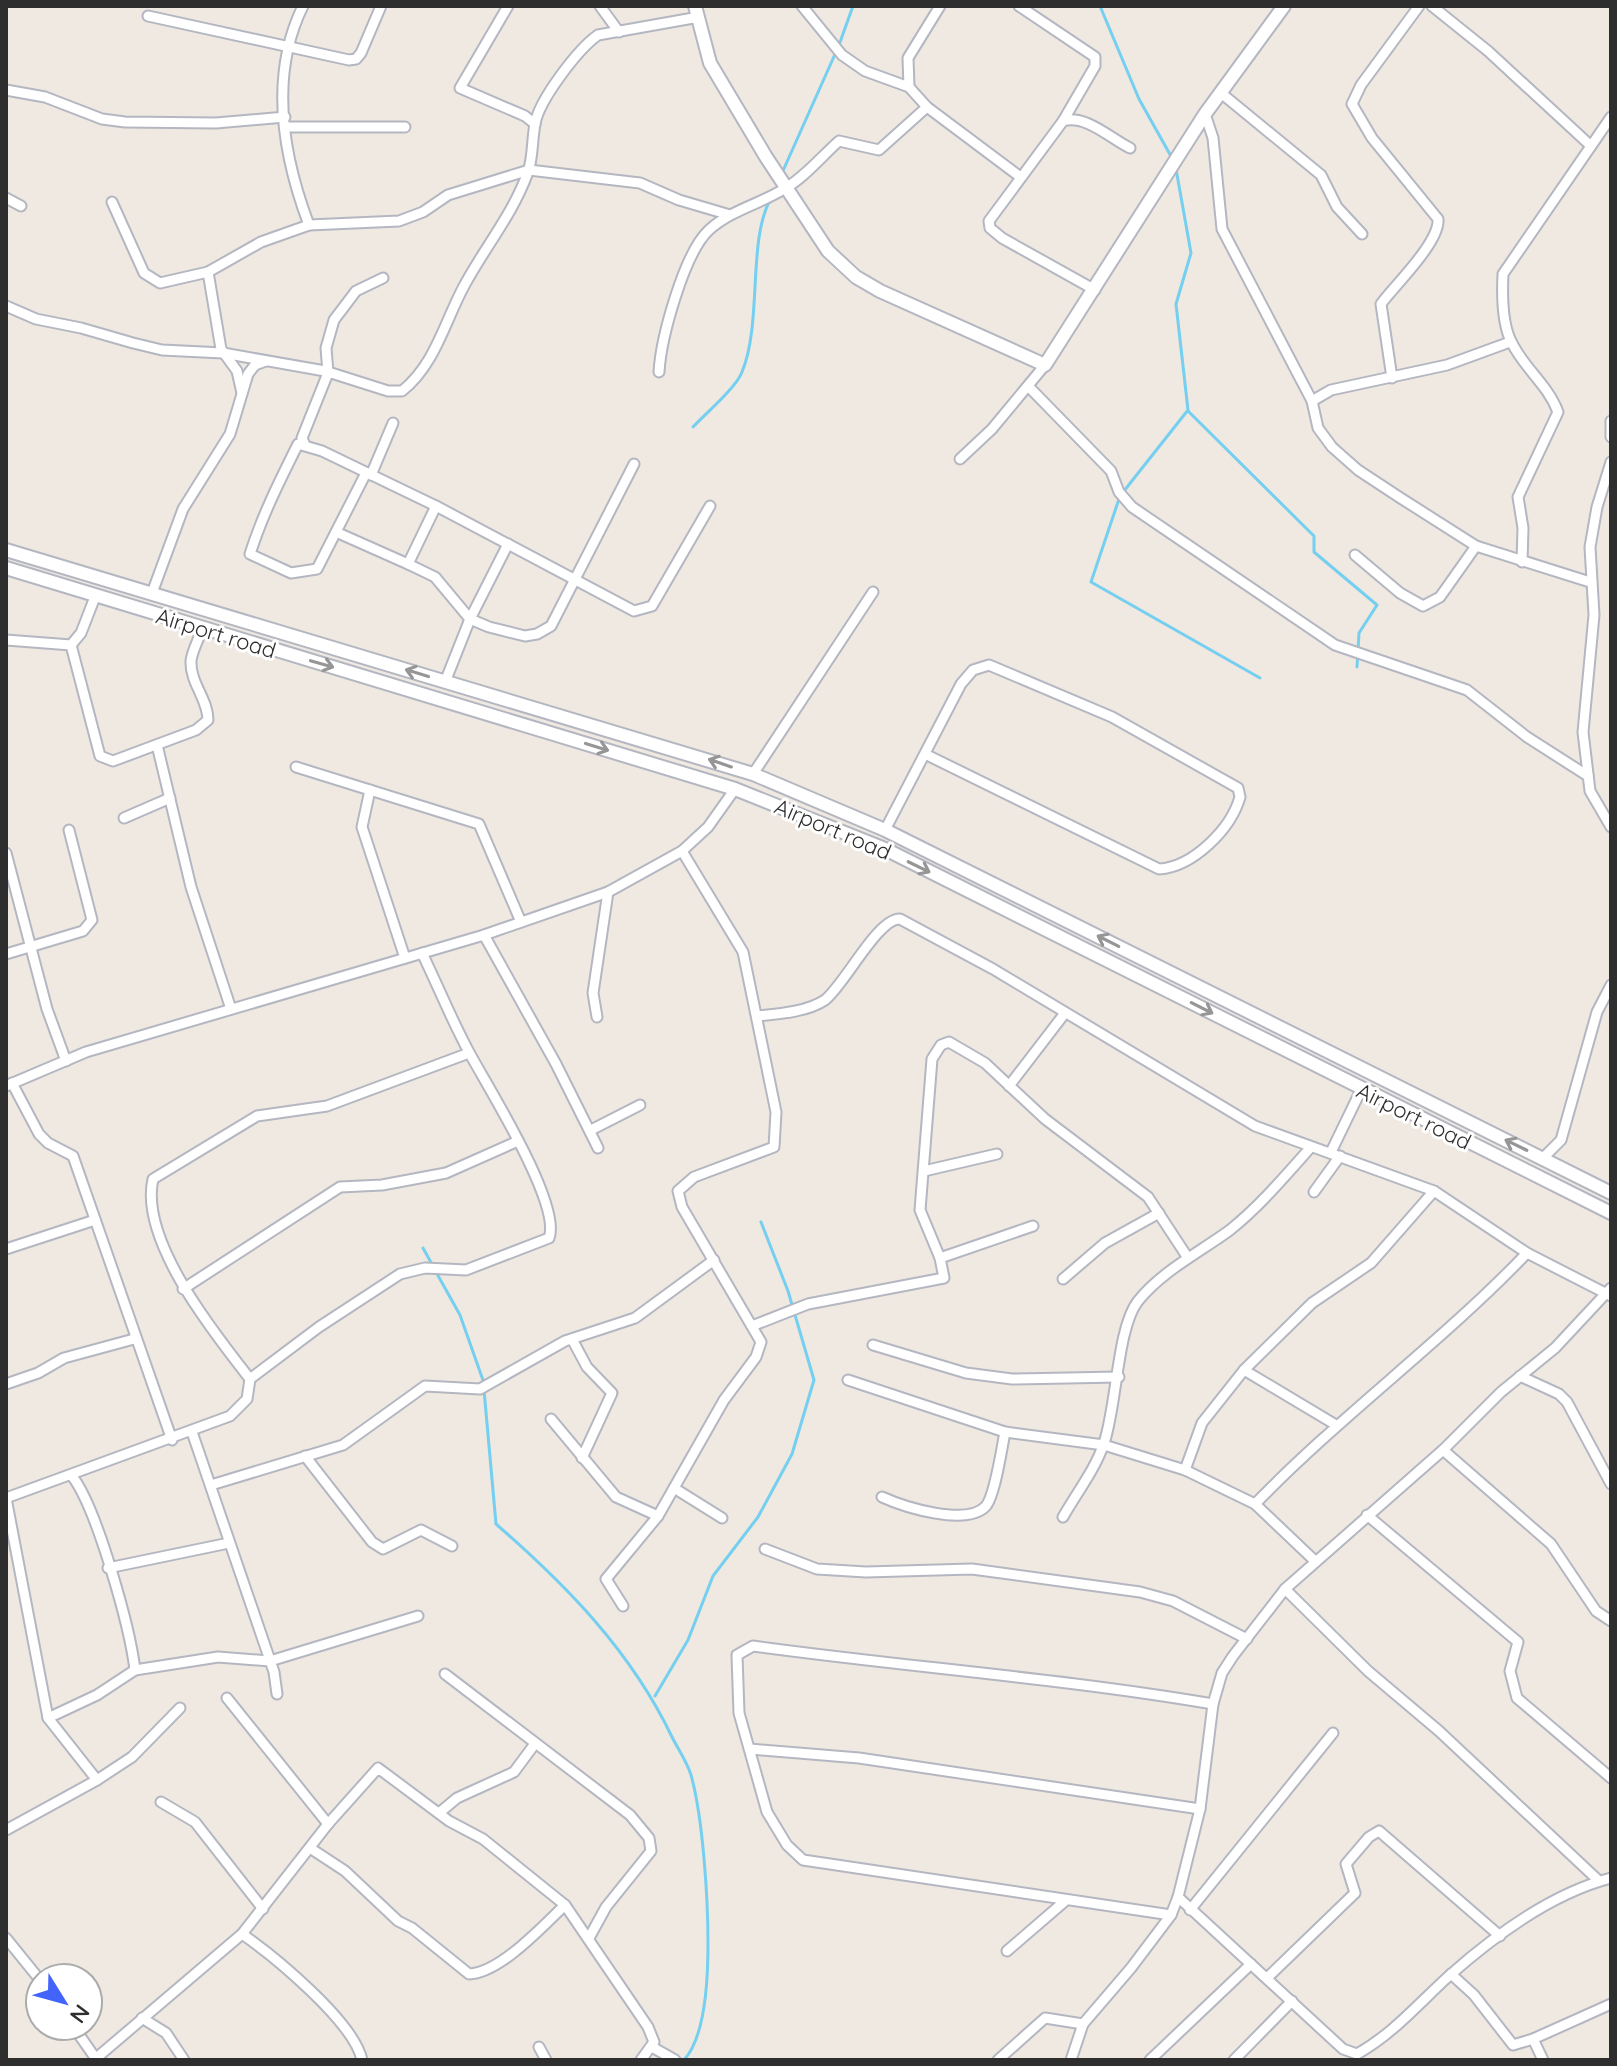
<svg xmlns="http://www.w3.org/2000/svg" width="1617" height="2066" viewBox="0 0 1617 2066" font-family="Quicksand,sans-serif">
<rect width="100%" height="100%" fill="#efe9e1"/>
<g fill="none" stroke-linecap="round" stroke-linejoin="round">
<!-- stream -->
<g stroke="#75cff0" stroke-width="3">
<path d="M1100,6L1139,99L1172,158"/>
<path d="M839,45L853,6"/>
<path d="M1176,169L1191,253L1176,304L1188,410L1120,496L1091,582L1260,678"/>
<path d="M782,173L836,52"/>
<path d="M1188,411L1314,536V552L1377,605L1359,633L1357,667"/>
<path d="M693,427C705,414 736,388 742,372C762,324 748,244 769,202"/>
<path d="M423,1248L433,1266"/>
<path d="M436,1272L460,1315L484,1383"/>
<path d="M484,1390L496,1524C567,1586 631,1651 672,1737C678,1749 687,1762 691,1775C703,1818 708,1898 708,1944C708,1976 706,2036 684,2060"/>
<path d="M655,1696L688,1640L713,1576L758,1517L792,1454L814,1380L788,1291L761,1222"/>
</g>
<defs>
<g id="minor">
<path d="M303,6C269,75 283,156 309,225"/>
<path d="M600,6L619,32"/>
<path d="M802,6L842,55L865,71L909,87L927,107L1019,176"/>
<path d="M1019,6L1095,57V66L1063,121"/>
<path d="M1432,6L1488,51L1591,146"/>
<path d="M148,16L349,60L356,59L361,53L381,6"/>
<path d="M909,87L908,58L940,6"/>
<path d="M6,90L45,97L102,119L125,122L216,123L285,117"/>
<path d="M1221,93L1321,175L1337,207L1362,234"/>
<path d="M1205,114L1213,138L1222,229L1312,401L1318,428L1332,447L1358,470L1399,497L1476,546L1590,582"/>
<path d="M535,124C539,100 578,49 598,35L699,17"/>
<path d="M286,127H405"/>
<path d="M6,198L21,206"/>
<path d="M112,202L144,273L160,283L208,272L261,242L309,225L399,221L423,212L448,195L529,170L640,183L679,200L730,215"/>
<path d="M208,272L221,349L237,371L242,393"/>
<path d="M1095,290L1002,238L990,228L989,221L1063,121C1085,114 1110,138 1130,148"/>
<path d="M6,306L36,319L81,328L133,343L162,350L223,353L325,371L388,391H402C435,365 445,321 464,286C485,247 513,214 528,172C533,158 532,139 535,124L525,116L460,88L508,6"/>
<path d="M659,372C661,338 684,253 709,230C731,210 760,204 784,189C804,178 822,156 839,141L879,150L927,107"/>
<path d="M1392,378L1381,304C1395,285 1440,242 1438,219L1372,138L1352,104L1361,85L1419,6"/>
<path d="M1028,386L1111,471L1119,492L1132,507L1335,645L1467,690L1527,737L1588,776"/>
<path d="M1312,401L1331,390L1447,365L1510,342"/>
<path d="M1611,421V437"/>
<path d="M305,445L302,438L328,373L326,348L334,320L356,291L383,278"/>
<path d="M960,459L992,429L1045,365"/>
<path d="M1611,462L1597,507L1590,547L1594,615L1583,732L1590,791L1611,827"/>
<path d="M366,473L317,569L291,573L250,554C262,516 280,480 298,444L322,451L436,506L634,611L652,606L710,506"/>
<path d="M371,475L393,423"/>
<path d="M436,506L408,564L435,577L470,619L489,627L525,636L537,634L551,626L634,464"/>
<path d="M336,532L408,564"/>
<path d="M1355,555L1400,593L1423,606L1440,597L1476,546"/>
<path d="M1522,562L1523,528L1518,497L1558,412C1548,385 1524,368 1512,343C1502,325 1502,294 1503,274L1611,117"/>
<path d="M152,593L183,509L230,434L248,374L255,365L266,361"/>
<path d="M6,640L71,645L81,633L95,597"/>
<path d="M71,645L100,756L113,761L196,730L208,720C208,699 190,683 191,661C192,651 199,639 202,629"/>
<path d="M445,682L470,619L508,544"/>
<path d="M157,745L191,887L231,1009"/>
<path d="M296,767L479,824L521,922"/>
<path d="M753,774L873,592"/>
<path d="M370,790L362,827L405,958"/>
<path d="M124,818L170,798"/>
<path d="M885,830L961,684L973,670L989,665L1112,717L1238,788L1240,797C1231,829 1193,867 1159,869L927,755"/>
<path d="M6,853L47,1009L66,1061"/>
<path d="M484,935L556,1064L598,1148"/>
<path d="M6,954L83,931L92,920L69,830"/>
<path d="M758,1016C778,1014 807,1012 825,1000C845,984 878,918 900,919L993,969L1255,1126L1434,1191L1527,1253L1611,1296"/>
<path d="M597,1017L593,993L608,892"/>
<path d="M12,1083L39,1134L48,1143L73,1156L172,1440"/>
<path d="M6,1086L86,1052L484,935L608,892L682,851L708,827L735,789"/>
<path d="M1009,1086L1065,1013"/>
<path d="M591,1130L640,1105"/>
<path d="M1331,1152L1361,1090"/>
<path d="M1543,1158L1561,1140L1597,1012L1611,985"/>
<path d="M924,1171L997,1154"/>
<path d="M1314,1192L1340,1156"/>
<path d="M6,1249L95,1220"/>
<path d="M940,1258L1033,1226"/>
<path d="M1063,1279L1105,1243L1159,1213"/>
<path d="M183,1289L340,1187L382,1185L446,1173L518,1141"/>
<path d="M752,1326L808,1304L944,1278L940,1258L920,1210L932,1059L941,1045L949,1042L985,1063L1045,1119L1148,1197L1188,1258"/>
<path d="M572,1339L587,1367L612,1393L582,1458"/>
<path d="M873,1345L966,1373L1012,1379L1119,1377"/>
<path d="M1244,1370L1336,1425"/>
<path d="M1520,1376L1559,1394L1567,1402L1611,1484"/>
<path d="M250,1379C214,1333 139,1240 153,1179L257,1116L327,1106L469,1053"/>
<path d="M848,1380L1005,1432L1104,1445L1185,1470L1255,1504L1315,1561"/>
<path d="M6,1384L38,1373L64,1358L134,1339"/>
<path d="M551,1419L616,1497L658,1516"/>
<path d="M192,1432L274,1672L277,1694"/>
<path d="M1443,1450L1551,1544L1596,1611L1611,1621"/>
<path d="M305,1456L372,1542L383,1549L421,1530L452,1546"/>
<path d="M1185,1470L1202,1423L1244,1370L1312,1303L1371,1263L1434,1191"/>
<path d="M211,1485L343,1445L425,1386L480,1389L565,1341L635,1318L714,1260"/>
<path d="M674,1488L722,1518"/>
<path d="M882,1497C904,1507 967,1527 986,1506C995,1495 1002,1447 1005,1432"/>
<path d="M6,1498L230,1416L247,1399L250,1379L319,1327L400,1274L425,1268L466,1270L549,1238C562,1205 488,1087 470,1054C452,1021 438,986 422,953"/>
<path d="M6,1498L48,1718L97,1780L6,1830"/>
<path d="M1255,1504C1341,1415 1442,1342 1527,1253"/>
<path d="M1367,1515L1518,1642L1510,1671L1517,1698L1611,1778"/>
<path d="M1063,1517C1076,1494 1096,1468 1104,1443C1117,1405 1117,1328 1138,1301C1162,1271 1200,1252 1230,1230C1260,1206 1285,1176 1311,1147"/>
<path d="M765,1549L817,1569L866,1572L972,1569L1140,1592L1173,1601L1247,1639"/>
<path d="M108,1568L229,1543"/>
<path d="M1285,1589L1368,1671L1439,1731L1599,1881"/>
<path d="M623,1606L606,1579L658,1516L724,1400L756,1357L761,1342L682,1207L678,1191L694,1177L774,1147L776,1112L743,952L682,851"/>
<path d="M135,1670L218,1657L270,1661L418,1616"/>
<path d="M445,1674L630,1815L649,1838L651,1851L606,1907L589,1938"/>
<path d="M227,1698L328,1824"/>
<path d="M48,1718L97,1695L135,1670C130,1628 97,1508 72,1476"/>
<path d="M750,1749L859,1758L1200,1809"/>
<path d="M97,1780L132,1757L180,1708"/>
<path d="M161,1802L195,1822L263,1909"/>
<path d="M439,1813L457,1798L514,1772L534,1745"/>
<path d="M310,1848L345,1871L398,1921L412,1928L469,1974C500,1973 543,1926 565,1905"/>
<path d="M1178,1897L1343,2049L1357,2054C1393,2034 1419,2003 1450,1975C1494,1936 1553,1893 1611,1878"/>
<path d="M1190,1910L1333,1733"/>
<path d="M1171,1915L803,1860L787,1845L767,1812L739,1713L737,1655L753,1646C906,1667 1060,1678 1213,1704"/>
<path d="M242,1934C274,1956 354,2022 362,2060"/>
<path d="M6,1938L40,1980"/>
<path d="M1007,1951L1065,1901"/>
<path d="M1451,1974L1474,1995L1513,2045L1533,2039L1543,2060"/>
<path d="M1267,1978L1355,1893L1346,1864L1369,1837L1379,1831L1500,1936"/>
<path d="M142,2018L166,2033L184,2060"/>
<path d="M73,2026L96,2059"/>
<path d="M1533,2039L1611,2004"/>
<path d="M539,2047L546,2060"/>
<path d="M652,2047L675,2060"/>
<path d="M94,2060L242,1934L328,1824L378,1768L449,1821L483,1839L565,1905L648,2027L654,2042L641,2060"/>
<path d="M998,2060L1045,2018L1083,2024L1131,1968L1171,1915L1178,1897L1200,1809L1213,1704L1222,1673L1233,1656L1285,1589L1443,1450L1501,1392L1555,1348L1611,1288"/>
<path d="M1071,2060L1083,2024"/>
<path d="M1150,2060L1251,1964"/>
<path d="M1234,2060L1292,2001"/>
</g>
<g id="secondary">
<path d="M695,6L710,63L766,157L828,251L856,277L880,291L1045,365L1205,114L1284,6"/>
<path d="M6,550L753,774L885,830L1611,1193"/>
<path d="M6,568L735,789L885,849L1611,1213"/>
</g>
</defs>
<!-- minor casing -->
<use href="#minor" stroke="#b4b7c1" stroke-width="13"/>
<!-- secondary casing -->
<use href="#secondary" stroke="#b4b7c1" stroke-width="16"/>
<!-- minor -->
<use href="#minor" stroke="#fff" stroke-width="9"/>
<!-- secondary -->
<use href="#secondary" stroke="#fff" stroke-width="12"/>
</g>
<!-- one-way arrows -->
<defs><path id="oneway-shaft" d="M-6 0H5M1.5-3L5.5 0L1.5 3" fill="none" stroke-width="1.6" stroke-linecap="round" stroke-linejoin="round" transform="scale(2)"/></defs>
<g stroke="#969696">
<use href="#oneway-shaft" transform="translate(322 664) rotate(16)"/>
<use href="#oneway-shaft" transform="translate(417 673) rotate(-163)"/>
<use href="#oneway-shaft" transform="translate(597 747) rotate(17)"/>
<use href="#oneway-shaft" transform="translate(720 763) rotate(-161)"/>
<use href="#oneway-shaft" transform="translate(919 867) rotate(26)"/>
<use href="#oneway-shaft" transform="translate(1108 941) rotate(-153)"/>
<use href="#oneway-shaft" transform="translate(1202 1008) rotate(27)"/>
<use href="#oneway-shaft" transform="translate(1516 1145) rotate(-154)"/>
</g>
<g text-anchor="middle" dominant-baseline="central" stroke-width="6" stroke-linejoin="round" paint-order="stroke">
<!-- street labels -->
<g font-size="22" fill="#2e2e2e" stroke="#fff">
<text transform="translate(216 633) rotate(17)">Airport road</text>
<text transform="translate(833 829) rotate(23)">Airport road</text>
<text transform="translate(1414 1116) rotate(26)">Airport road</text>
</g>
</g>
<!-- border -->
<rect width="1617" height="2066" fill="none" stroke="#2e2e2e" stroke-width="16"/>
<!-- north arrow -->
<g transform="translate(64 2002) rotate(127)"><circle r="38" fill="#ffffff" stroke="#ababab" stroke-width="2"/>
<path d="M0-6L14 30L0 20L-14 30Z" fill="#4264fb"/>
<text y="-12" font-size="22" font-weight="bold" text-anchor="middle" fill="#2e2e2e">N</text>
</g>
</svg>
